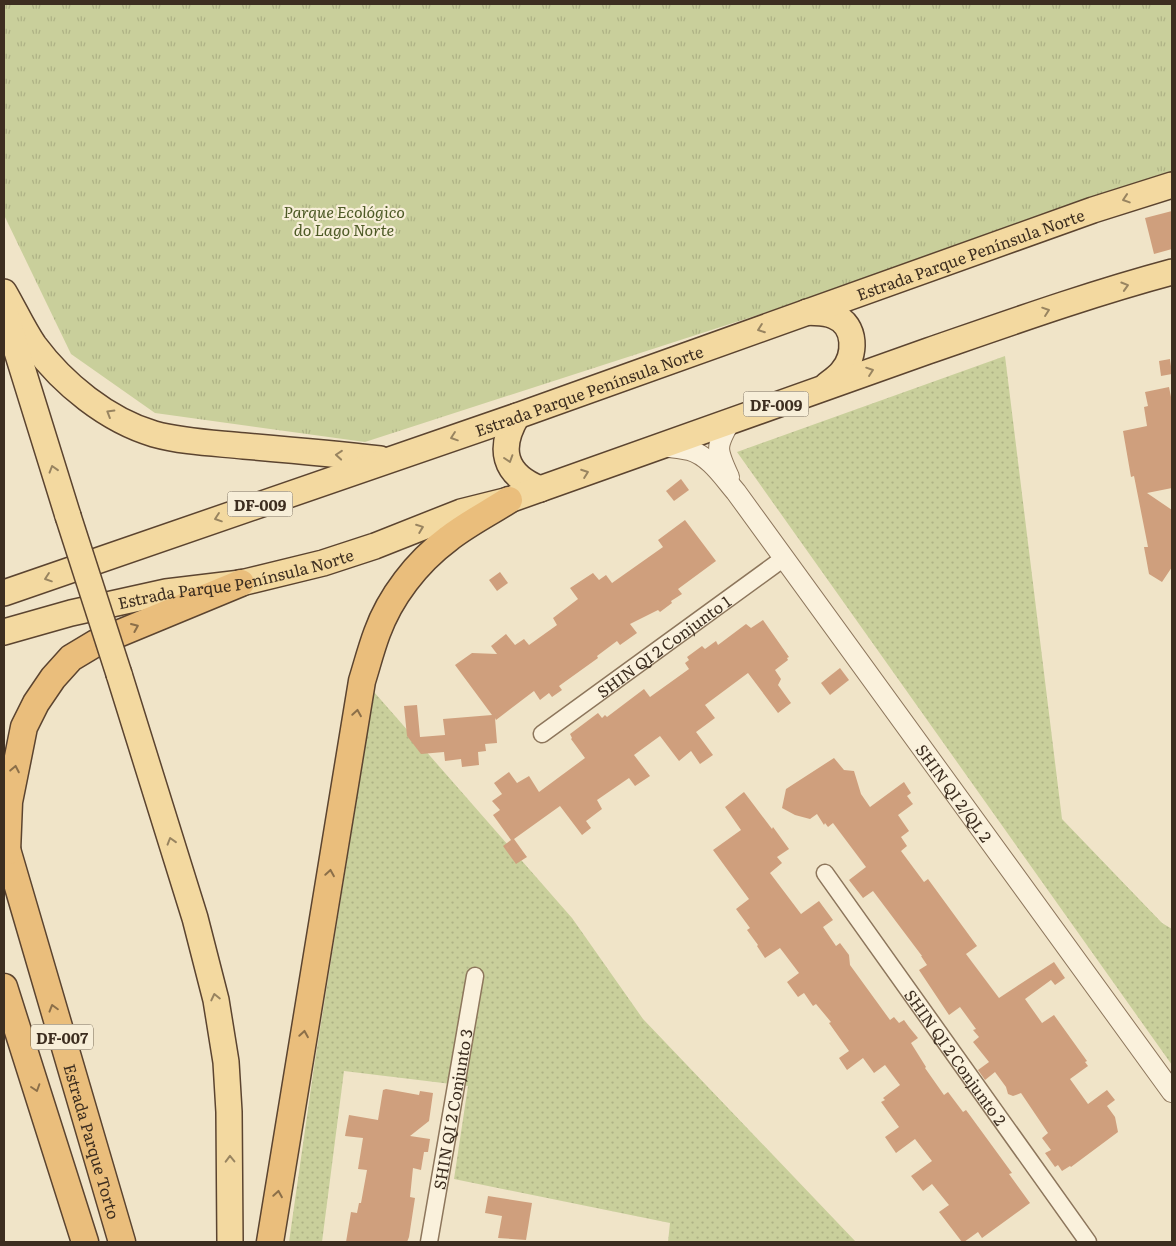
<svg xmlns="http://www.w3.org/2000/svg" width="1176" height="1246" viewBox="0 0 1176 1246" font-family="Literata,serif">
<defs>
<pattern id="grass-dots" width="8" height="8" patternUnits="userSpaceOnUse" patternTransform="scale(1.25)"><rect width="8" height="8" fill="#c9cf9b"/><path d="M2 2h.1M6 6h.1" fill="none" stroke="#aeb285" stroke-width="1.8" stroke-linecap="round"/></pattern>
<pattern id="park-tufts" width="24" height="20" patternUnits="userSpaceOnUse" patternTransform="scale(1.25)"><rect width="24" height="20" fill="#c9cf9b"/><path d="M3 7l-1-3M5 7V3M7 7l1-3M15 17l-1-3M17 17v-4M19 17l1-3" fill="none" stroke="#aeb285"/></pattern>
</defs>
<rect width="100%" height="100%" fill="#f0e4c8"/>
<!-- grass -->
<g fill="url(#grass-dots)">
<path d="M1005,356L1062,819L1162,923L1172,929V1065L737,452Z"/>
<path d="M374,692L572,918L643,1019L856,1242H668L670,1223L454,1179L468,1086L344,1071L322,1242H289L314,1067Z"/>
</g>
<!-- park -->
<path fill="url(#park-tufts)" d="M4,4H1172V181L365,442L155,413L71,354L4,215Z"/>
<!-- building -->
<g fill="#cf9f7d">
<path d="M1172,211V249L1154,254L1145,218Z"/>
<path d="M1170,359L1172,374L1161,376L1159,361Z"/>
<path d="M1169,387L1172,402V488L1147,493L1172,510V567L1162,582L1149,574L1144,547H1148L1134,476L1131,477L1123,431L1147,426L1144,407L1148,406L1145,392Z"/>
<path d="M681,479L689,490L674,501L666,491Z"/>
<path d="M685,520L716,561L678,589L682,594L671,601L672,603L660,612L658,610L630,624L637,633L620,645L617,641L597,656L598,658L559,686L562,690L552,697L549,693L540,700L534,691L496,720L495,718L497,743L485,744L486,751L478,752L479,765L462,767L461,759L445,761L444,752L421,754L407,736L404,706L417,705L420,737L445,735L443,719L492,715L455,665L472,653L497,654L491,646L506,634L515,645L524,639L529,645L557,625L553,618L578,599L570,588L593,573L599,580L606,575L612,583L663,547L658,540Z"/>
<path d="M500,572L508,583L497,591L489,580Z"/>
<path d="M763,620L789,657L787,658L788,660L775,670L781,679L778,685L791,703L778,713L748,673L705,705L715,718L696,732L713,755L700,764L691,751L679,761L660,736L634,755L650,776L635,786L629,778L597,800L602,809L586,821L591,828L582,835L560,806L514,839L527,857L516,864L503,846L511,840L493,815L500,810L492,801L502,794L494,783L509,772L517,783L529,776L539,792L585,758L571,739L572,738L570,734L598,713L602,718L605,715L607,717L644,689L650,697L689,669L685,663L689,660L687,657L702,646L705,649L716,641L718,645L746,624L751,628Z"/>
<path d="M840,668L849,680L830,695L821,683Z"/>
<path d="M834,758L844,770L854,771L861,794L870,807L904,782L911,793L907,796L913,804L898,815L909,831L901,837L907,846L901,851L924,882L928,879L977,946L966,954L999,998L1054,962L1065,978L1055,985L1051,980L1025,999L1042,1023L1054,1015L1087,1061L1085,1062L1088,1066L1070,1079L1088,1104L1107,1090L1115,1100L1107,1106L1115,1117L1118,1132L1071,1167L1070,1166L1062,1171L1058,1165L1055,1167L1045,1153L1051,1150L1042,1138L1048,1133L1021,1093L1013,1096L1008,1094L1006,1087L995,1072L985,1080L978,1070L989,1062L973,1042L979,1037L973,1030L976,1029L960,1007L949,1015L919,970L927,965L921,956H922L873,891L863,898L849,880L866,867L833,823L828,827L825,823L824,825L817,814L810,819L795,815L782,808L786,789Z"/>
<path d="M744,792L772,829L773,827L789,849L777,857L782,863L770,873L801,914L819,901L833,920L823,927L836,946L840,943L849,955L850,965L890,1020L894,1017L899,1023L904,1020L909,1027L918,1038L911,1043L926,1067L925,1068L944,1095L948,1092L963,1112L966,1110L1012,1173L1009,1174L1030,1203L982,1238L978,1232L964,1242H962L939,1212L949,1205L932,1184L923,1191L911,1176L932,1161L915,1139L896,1153L885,1137L899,1127L881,1102L885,1100L883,1098L900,1085L885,1065L874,1073L863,1058L847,1070L839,1058L849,1051L829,1023L831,1022L816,1004L813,1006L804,993L798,997L787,982L799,973L780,948L765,958L757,946L758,945L747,930L750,928L736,909L749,899L713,850L741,830L725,807Z"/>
<path d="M386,1089L419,1095L420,1091L433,1093L429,1121L410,1136L430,1139L428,1152H424L421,1170L413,1168L410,1197L415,1198L409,1237L407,1242H346L351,1212L357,1213L359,1203H361L367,1170L358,1169L363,1138L345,1136L349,1115L378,1120L383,1090Z"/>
<path d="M488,1196L532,1203L526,1240L498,1238L502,1216L485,1213Z"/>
</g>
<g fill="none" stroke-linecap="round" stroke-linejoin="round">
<defs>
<g id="minor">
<path id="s1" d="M542,734L784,558"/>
<path id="s2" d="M825,873L1088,1242"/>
<path id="s3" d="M429,1242L475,976"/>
</g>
<g id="tertiary">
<path id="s4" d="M661,446C670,447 680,448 689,450C710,456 723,477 736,492L1172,1092"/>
<path d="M729,477C716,449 715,447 731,420"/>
</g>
<g id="primary">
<path d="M4,292C14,309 23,329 34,345C63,384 107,420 154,434C183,442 214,443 244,446C290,450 335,454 380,459"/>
<path d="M807,312C816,313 826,312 834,316C857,325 856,356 842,372C838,377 832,381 827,385"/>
<path d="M5,313L68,516"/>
<path d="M517,416C498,448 503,474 540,489"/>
<path id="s5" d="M4,593L517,416L1093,210L1172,185"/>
<path id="s6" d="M4,632L71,613L166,592L241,583L323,563L375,546L461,512L509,500L540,489C669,443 798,396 928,351C1009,323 1090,294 1172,272"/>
<path d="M119,674L195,918L216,1000L226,1062L229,1112L230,1242"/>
</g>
<g id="trunk">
<path id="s7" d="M4,839L122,1242"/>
<path d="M7,852L9,802L24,727L36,703L53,678L71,658L96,643L241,583"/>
<path d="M4,987L85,1242"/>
<path d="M270,1242L362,681C367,665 371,649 377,633C390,597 417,562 448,539C467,524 489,513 509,500"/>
</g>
</defs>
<!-- minor casing -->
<use href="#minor" stroke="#8d765c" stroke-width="19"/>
<!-- tertiary casing -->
<use href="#tertiary" stroke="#8d765c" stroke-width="22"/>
<!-- primary casing -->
<use href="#primary" stroke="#5b4430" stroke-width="28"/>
<!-- trunk casing -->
<use href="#trunk" stroke="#5b4430" stroke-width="29"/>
<!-- minor -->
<use href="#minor" stroke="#faf1dc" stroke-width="16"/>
<!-- tertiary -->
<use href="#tertiary" stroke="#faf1dc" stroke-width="20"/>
<!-- primary -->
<use href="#primary" stroke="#f3d9a0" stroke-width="25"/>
<!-- trunk -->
<use href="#trunk" stroke="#eabe7c" stroke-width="26"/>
<defs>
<path id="primary-bridge" d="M68,516L119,674"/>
</defs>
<!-- primary-bridge casing -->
<use href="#primary-bridge" stroke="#5b4430" stroke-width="28" stroke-linecap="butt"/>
<!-- primary-bridge -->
<use href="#primary-bridge" stroke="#f3d9a0" stroke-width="25"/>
</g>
<!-- one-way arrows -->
<defs><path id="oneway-chevron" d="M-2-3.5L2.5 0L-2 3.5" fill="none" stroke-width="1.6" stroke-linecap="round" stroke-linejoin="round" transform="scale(1.25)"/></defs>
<g stroke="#988460">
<use href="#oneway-chevron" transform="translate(1126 199) rotate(162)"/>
<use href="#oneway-chevron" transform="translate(1125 286) rotate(-17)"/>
<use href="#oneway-chevron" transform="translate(1046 311) rotate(-19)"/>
<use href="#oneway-chevron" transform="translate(761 329) rotate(160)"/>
<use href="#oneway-chevron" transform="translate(870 371) rotate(-19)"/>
<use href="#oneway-chevron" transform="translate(110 413) rotate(-149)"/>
<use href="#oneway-chevron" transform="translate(454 437) rotate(161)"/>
<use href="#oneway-chevron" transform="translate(339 455) rotate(-175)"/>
<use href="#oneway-chevron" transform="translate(509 459) rotate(72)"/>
<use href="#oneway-chevron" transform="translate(53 469) rotate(-107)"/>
<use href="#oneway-chevron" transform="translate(585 473) rotate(-20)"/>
<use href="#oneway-chevron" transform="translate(218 518) rotate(161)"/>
<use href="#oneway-chevron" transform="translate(420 528) rotate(-21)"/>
<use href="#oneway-chevron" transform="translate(48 578) rotate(161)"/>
<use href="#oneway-chevron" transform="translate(171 841) rotate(-107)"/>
<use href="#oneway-chevron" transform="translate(215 997) rotate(-103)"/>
<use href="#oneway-chevron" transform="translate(230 1159) rotate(-91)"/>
</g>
<g stroke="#8b6f49">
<use href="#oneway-chevron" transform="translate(135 627) rotate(-23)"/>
<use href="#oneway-chevron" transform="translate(357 713) rotate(-81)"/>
<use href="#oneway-chevron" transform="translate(15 769) rotate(-79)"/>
<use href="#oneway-chevron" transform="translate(330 873) rotate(-81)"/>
<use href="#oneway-chevron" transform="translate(53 1008) rotate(-106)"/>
<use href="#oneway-chevron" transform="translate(304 1034) rotate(-81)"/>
<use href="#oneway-chevron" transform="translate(36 1088) rotate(72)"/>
<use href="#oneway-chevron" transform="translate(278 1194) rotate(-81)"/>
</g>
<g text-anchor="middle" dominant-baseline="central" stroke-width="4.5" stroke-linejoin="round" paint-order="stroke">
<!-- shield labels -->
<g fill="#f7eed8" stroke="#756857" stroke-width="1">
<rect x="743.5" y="391.5" width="65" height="25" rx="4"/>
<rect x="227.5" y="491.5" width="65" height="25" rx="4"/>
<rect x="31" y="1024.5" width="62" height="25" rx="4"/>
</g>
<g font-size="15" font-weight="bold" fill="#3d2e20">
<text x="776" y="404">DF-009</text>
<text x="260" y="504">DF-009</text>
<text x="62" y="1037">DF-007</text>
</g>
<!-- park labels -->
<g font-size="16" font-style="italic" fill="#4d5a26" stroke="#f7eed8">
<text x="344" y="211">Parque Ecológico<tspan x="344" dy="18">do Lago Norte</tspan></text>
</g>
<!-- street labels -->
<g font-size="16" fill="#3d2e20" stroke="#f7eed8">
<text stroke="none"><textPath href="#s5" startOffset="1024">Estrada Parque Península Norte</textPath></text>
<text stroke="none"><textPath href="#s5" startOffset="619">Estrada Parque Península Norte</textPath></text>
<text stroke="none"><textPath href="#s6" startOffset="238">Estrada Parque Península Norte</textPath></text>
<text stroke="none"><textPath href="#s1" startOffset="150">SHIN QI 2 Conjunto 1</textPath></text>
<text stroke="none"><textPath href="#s4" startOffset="464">SHIN QI 2/QL 2</textPath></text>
<text stroke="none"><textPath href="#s2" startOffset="226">SHIN QI 2 Conjunto 2</textPath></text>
<text stroke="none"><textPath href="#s3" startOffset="135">SHIN QI 2 Conjunto 3</textPath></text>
<text stroke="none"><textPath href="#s7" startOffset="315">Estrada Parque Torto</textPath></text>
</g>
</g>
<!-- border -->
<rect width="1176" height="1246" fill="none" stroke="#3d2e20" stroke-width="10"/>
</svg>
